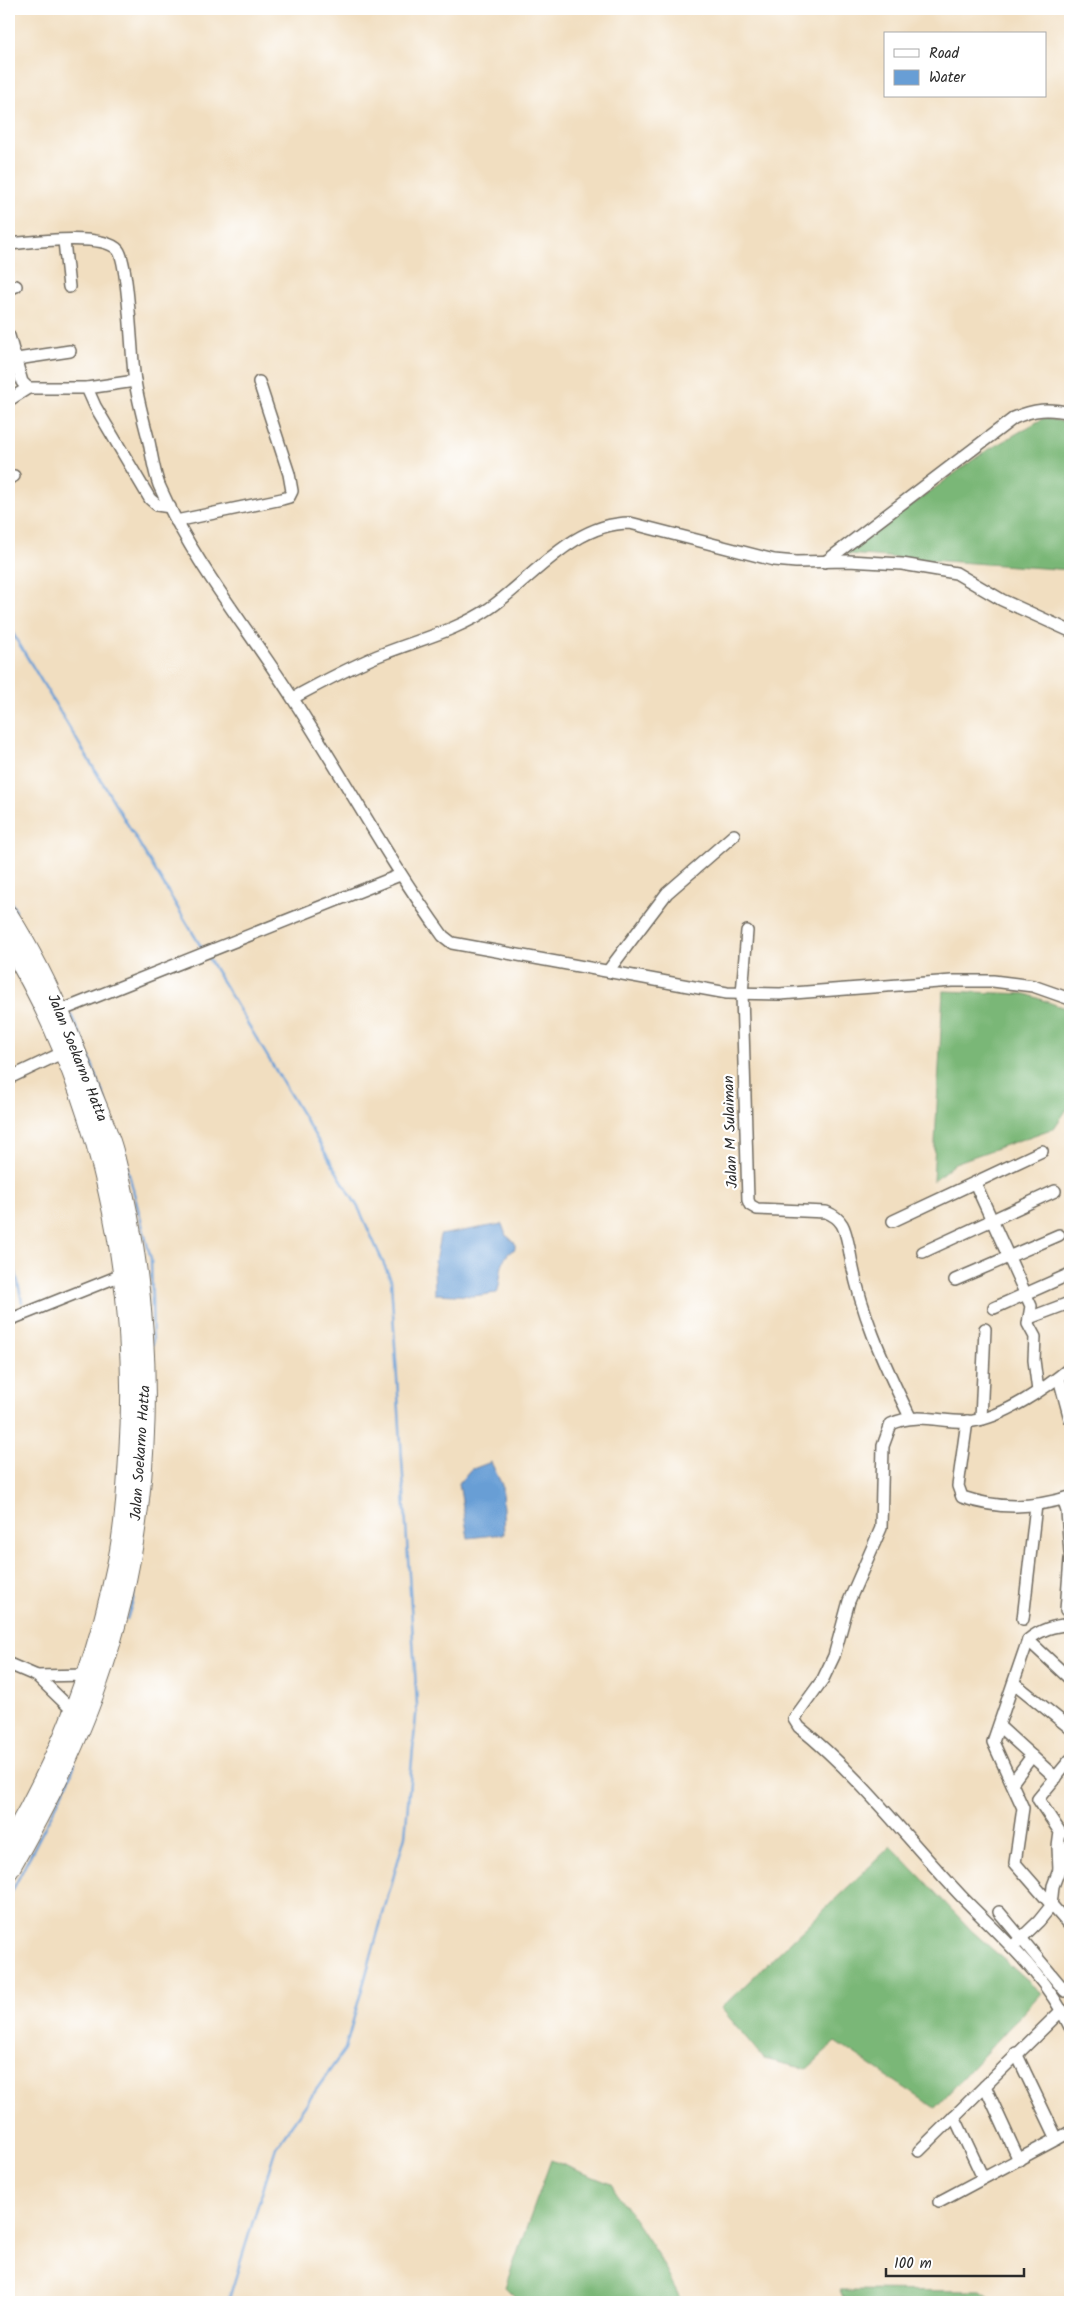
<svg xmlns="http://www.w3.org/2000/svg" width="1079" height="2311" viewBox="0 0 1079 2311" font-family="Kalam,sans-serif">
<rect width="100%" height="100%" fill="#fff"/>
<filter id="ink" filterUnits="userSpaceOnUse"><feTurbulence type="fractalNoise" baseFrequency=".02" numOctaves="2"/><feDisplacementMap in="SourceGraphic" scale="10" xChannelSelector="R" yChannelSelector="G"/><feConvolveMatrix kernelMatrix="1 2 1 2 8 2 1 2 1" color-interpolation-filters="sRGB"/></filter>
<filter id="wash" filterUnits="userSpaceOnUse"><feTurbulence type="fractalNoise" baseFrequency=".0096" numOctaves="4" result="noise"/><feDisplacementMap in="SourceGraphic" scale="20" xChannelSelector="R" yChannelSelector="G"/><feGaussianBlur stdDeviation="1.12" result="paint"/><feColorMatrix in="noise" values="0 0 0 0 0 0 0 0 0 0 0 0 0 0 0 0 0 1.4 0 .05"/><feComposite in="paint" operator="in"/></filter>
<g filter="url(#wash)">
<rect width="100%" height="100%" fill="#f1dec0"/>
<!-- forest -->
<g fill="#7ab777" stroke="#527151">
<path d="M1044,418L1070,423V570L846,554L981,454Z"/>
<path d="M943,991L1026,994L1070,1010V1105L1054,1128L955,1163L933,1181Z"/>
<path d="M891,1846L972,1931L1041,1993L935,2108L836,2042L807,2069L764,2059L721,2008Z"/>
<path d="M551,2160L611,2184L659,2257L682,2302H520L505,2287Z"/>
<path d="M840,2290L980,2291L996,2302H845Z"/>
</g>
<!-- water -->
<g fill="#689ed5" stroke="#4a6480">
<path d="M502,1224L506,1235L515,1243V1249C497,1258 503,1277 497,1293L474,1296L435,1294L434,1268L440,1235Z"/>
<path d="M491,1462L502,1485L504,1534L468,1538L459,1483L470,1470Z"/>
</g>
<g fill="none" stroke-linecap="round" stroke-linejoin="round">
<!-- stream -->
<g stroke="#689ed5" stroke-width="2.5">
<path d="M9,627L203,950"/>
<path d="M9,899L16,911"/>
<path d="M207,956L359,1209L391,1280L417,1705L405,1836L345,2049L276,2147L228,2302"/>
<path d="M71,1015L83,1040L109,1110"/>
<path d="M121,1143L151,1259L153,1344"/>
<path d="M9,1239L22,1302"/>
<path d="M127,1619L133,1600L136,1578"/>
<path d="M9,1897L69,1780L75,1763"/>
</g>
</g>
</g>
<g filter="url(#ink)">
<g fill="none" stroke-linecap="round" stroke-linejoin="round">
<defs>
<g id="minor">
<path d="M64,241L69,287"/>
<path d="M9,244C30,242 103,232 118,250C129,263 131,358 135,381C138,401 144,422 149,442C152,456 154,472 159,485C193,563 248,628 293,699C344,778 388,860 443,936L452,943L727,993L780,994L952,981H993L1033,986L1070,999"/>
<path d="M9,289L16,286"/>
<path d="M9,336L22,382L28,388"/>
<path d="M17,359L70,351"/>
<path d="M87,388L135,381"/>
<path d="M9,400L28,388H87L95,406L150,499L157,505L170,507"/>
<path d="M9,478L14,476"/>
<path d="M176,521L282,499L289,497L292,491L289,474L259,382"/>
<path d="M825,562L1014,418C1034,409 1049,408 1070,413"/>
<path d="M293,698C323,682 353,665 385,653C421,639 458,630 490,608C533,578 573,523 630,523L774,560L796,562L848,561L902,564L956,573L1002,600L1070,631"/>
<path d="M747,931L742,994L748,1200L750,1205L757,1209L826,1212C844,1219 845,1230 849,1248C859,1310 882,1360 910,1417"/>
<path d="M608,971L667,893L734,835"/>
<path d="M60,1011L400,875"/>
<path d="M9,1078L64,1052"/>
<path d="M975,1183L1031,1306L1028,1324L1035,1337L1034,1360L1038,1391"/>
<path d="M893,1221L1042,1151"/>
<path d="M923,1252L1055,1191"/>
<path d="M955,1280L1059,1235"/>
<path d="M994,1308L1068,1275"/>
<path d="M1029,1318L1069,1303"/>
<path d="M9,1320L124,1274"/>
<path d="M1070,1368C1047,1387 1004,1417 973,1421C944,1424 919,1411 891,1424L883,1446L881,1528L849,1601L834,1656L823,1679L794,1719L799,1727C860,1776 908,1840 962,1897C1002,1938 1046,1975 1070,2027"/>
<path d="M1059,1378L1070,1419"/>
<path d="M981,1419L985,1329"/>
<path d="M967,1421L958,1486L962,1497C1001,1510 1031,1508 1070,1497"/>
<path d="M1063,1499L1067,1511L1070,1553"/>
<path d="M1066,1610L1070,1559"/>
<path d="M1023,1619L1036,1505"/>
<path d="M1070,1624C1054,1626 1041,1629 1028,1640L1070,1679"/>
<path d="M1028,1640L993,1742L1023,1808L1015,1863L1070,1926"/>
<path d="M9,1664L37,1676L87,1675"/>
<path d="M37,1676L73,1711"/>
<path d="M1014,1683L1070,1728"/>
<path d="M1000,1727L1056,1778"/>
<path d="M1012,1783L1032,1756"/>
<path d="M1059,1869L1069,1845"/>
<path d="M999,1912L1065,1991"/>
<path d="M1012,1947L1039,1921L1051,1906L1053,1886L1059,1870L1058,1847L1060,1832L1038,1799L1070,1760"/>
<path d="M1016,2053L1057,2139"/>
<path d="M985,2086L1019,2160"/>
<path d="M954,2116L983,2178"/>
<path d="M919,2151L1062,2010"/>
<path d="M939,2202L1070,2132"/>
</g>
<g id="highway">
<path d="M9,915C42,967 66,1022 87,1079C96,1104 109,1130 115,1155C160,1327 157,1516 98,1684C76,1749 43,1812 9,1871"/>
<path d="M9,944C101,1098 140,1279 128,1457C126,1492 124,1527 117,1561C97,1660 60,1756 9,1843"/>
</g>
</defs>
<!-- minor casing -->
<use href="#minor" stroke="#706a5f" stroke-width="14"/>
<!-- highway casing -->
<use href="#highway" stroke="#706a5f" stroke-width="20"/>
<!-- minor -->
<use href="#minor" stroke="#fff" stroke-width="11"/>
<!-- highway -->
<use href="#highway" stroke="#fff" stroke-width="18"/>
</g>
</g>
<g text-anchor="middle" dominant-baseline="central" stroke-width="4.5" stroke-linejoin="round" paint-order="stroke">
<!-- street labels -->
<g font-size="15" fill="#2b2b2b" stroke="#fff">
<text transform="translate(77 1058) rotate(68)">Jalan Soekarno Hatta</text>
<text transform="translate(731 1132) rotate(-92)">Jalan M Sulaiman</text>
<text transform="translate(141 1453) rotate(-86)">Jalan Soekarno Hatta</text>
</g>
</g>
<!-- margin -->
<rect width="1079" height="2311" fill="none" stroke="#fff" stroke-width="30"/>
<!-- legend -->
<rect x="884" y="32" width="162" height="65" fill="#ffffff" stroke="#aaaaaa"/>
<rect x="894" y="49" width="25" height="8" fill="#ffffff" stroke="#aaaaaa"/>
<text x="929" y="58" font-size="15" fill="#2b2b2b">Road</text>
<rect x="894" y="70" width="25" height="15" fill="#689ed5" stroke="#aaaaaa"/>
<text x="929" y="82" font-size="15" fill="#2b2b2b">Water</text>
<!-- scale -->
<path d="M886 2268v8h138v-8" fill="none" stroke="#2b2b2b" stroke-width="2.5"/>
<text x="894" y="2268" font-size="15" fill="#2b2b2b" stroke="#ffffff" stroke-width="4" paint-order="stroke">100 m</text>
</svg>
